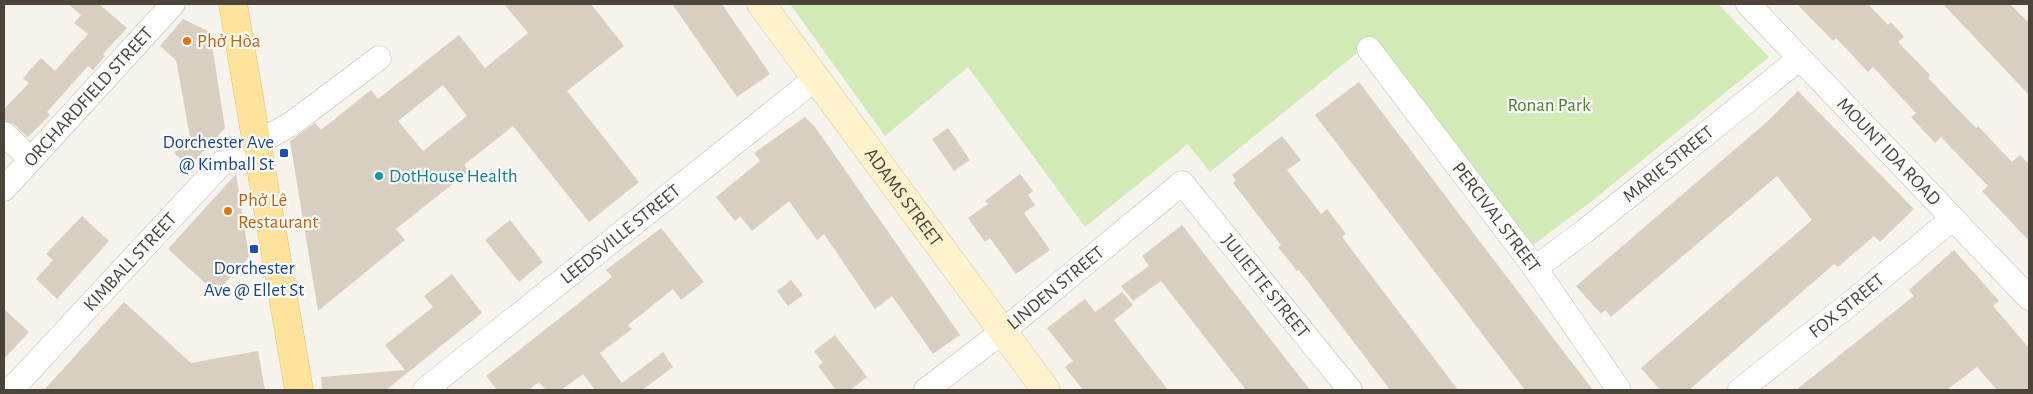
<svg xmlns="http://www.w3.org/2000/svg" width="2033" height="394" viewBox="0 0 2033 394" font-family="'Alegreya Sans',sans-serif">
<rect width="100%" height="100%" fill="#f6f3ec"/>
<!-- green -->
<path fill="#d2eab5" d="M790,4H1718L1769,57L1592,201L1530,247L1373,40L1210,172L1188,144L1085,227L968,67L885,136Z"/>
<!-- building -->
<g fill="#d8cfc1" fill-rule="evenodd">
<path d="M68,4H99L127,28L103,54L105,56L93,70L88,66L47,112L50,115L28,137L13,124L4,121V109L29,83L23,78L41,58L55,71L88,34L74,23L81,15Z"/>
<path d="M504,4H591L624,46L567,91L639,182L589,222L513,126L464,165L469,171L396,229L405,240L318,311L290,141L315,123L321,130L371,90L378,99L459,35L485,68L528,33ZM443,85L467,116L423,151L398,121Z"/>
<path d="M672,4H722L770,74L737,97Z"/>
<path d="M1797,4H1868L1888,25L1891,22L1904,37L1898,42L1930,75L1928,78L1976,128L1978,126L2012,162L2020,155L2029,164V241L1982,191L1988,186L1941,137L1935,143L1911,117L1916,113L1873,67L1868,72L1836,38L1833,41Z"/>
<path d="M1943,4H2010L2029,23V95Z"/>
<path d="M183,19L210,32L225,128L189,167L174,153L190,137L176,60L160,46Z"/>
<path d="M1359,82L1547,330L1593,390H1525L1315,115Z"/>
<path d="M1798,91L1914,209L1880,242L1874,236L1838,267L1834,264L1689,390H1660L1641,368L1812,220L1777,176L1611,317L1605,310L1601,314L1576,286L1769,120Z"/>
<path d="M805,117L815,127L960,335L933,354L892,296L875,309L824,234L817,240L789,201L752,231L740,216L735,221L716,197L760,161L754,153Z"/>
<path d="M948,128L970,160L954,171L932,139Z"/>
<path d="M1282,136L1301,160L1287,170L1321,214L1327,209L1346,234L1342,237L1458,390H1390L1299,270L1297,271L1278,247L1281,245L1233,183L1236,180L1232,175Z"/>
<path d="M236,174L249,257L216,293L168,249Z"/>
<path d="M1020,174L1033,191L1028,195L1035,205L1024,213L1050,250L1016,274L990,238L985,242L968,218L988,204L985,201Z"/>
<path d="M82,216L109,241L57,299L36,279L53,260L46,254Z"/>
<path d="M510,220L543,262L519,282L485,240Z"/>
<path d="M1182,225L1205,255L1310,390H1246L1161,281L1133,301L1121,286L1149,266L1142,256Z"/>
<path d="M661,228L704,282L681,300L673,289L628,325L632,329L600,353L622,383L663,352L673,367L642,390H595L583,374L561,390H546L539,382L528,390H497L486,376L612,277L606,270Z"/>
<path d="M1954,250L1999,301L1993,306L2029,348V390H1997L1977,367L1947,390H1796L1914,296L1909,290Z"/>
<path d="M452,274L482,313L386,390H322L321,377L405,370L385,345L433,307L424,296Z"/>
<path d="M791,280L803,295L788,306L777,291Z"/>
<path d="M1122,292L1133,305L1114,320L1168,390H1083L1065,367L1073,361L1047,328L1085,299L1095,312Z"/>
<path d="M124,302L191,363L258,351L265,390H44Z"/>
<path d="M4,309L29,332L4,359Z"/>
<path d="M835,335L867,377L850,390H836L818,366L823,363L814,351Z"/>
</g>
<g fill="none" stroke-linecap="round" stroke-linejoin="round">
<defs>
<g id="street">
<path id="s1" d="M1748,4L2029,298"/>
<path id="s2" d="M1369,49L1535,268L1619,390"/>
<path d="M4,134L31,159"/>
<path id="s3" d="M4,189L173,4"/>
<path id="s4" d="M1535,268L1585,231L1799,59"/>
<path id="s5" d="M11,390L222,163L291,124L379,58"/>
<path id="s6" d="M425,390L816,78"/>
<path id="s7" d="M926,390L1002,332L1182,183L1350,390"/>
<path id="s8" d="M1740,390L1857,298L1952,219"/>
</g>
<g id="secondary">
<path id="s9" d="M761,4L1046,390"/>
</g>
<path id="primary" d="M233,4L299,390"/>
</defs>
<!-- street casing -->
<use href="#street" stroke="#c2bbae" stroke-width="25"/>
<!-- secondary casing -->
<use href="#secondary" stroke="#d6c79b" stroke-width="29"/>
<!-- primary casing -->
<use href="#primary" stroke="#e6c16a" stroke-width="29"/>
<!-- street -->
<use href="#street" stroke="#fff" stroke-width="24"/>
<!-- secondary -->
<use href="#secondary" stroke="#fff3cd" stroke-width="28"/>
<!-- primary -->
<use href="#primary" stroke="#ffe39c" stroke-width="28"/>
</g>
<!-- markers -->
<g fill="#e8710a" stroke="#fff" stroke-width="2">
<circle cx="187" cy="41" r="5"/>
<circle cx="228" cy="211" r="5"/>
</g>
<g fill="#1a4fb4" stroke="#fff" stroke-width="2">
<rect x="279" y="148" width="10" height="10" rx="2.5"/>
<rect x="249" y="244" width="10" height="10" rx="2.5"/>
</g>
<circle fill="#0f9aa8" stroke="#fff" stroke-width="2" cx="379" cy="176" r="5"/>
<g text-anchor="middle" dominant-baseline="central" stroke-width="4.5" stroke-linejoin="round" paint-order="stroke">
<!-- food labels -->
<g font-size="19" fill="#c56008" stroke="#fff" text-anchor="start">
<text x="197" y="41">Phở Hòa</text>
<text x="238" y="200">Phở Lê<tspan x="238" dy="22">Restaurant</tspan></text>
</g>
<!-- street labels -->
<g font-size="19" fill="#4b4439" stroke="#fff">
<text stroke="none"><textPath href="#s3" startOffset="125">ORCHARDFIELD STREET</textPath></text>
<text stroke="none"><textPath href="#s1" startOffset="204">MOUNT IDA ROAD</textPath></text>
<text stroke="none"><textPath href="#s4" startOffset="169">MARIE STREET</textPath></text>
<text stroke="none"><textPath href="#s9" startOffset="240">ADAMS STREET</textPath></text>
<text stroke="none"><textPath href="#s2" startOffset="211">PERCIVAL STREET</textPath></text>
<text stroke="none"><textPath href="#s6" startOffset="250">LEEDSVILLE STREET</textPath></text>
<text stroke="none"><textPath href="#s5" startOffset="175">KIMBALL STREET</textPath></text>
<text stroke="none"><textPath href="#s7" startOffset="462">JULIETTE STREET</textPath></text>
<text stroke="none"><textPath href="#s7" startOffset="165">LINDEN STREET</textPath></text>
<text stroke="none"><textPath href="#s8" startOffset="136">FOX STREET</textPath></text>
</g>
<!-- park labels -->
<g font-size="19" fill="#4a7f2a" stroke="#fff">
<text x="1549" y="105">Ronan Park</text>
</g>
<!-- transit labels -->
<g font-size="19" fill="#164399" stroke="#fff" text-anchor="end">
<text x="274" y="142">Dorchester Ave<tspan x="274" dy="22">@ Kimball St</tspan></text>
<text x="254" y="268" text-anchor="middle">Dorchester<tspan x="254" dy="22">Ave @ Ellet St</tspan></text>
</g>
<!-- culture labels -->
<g font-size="19" fill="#0d838f" stroke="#fff" text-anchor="start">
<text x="389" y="176">DotHouse Health</text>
</g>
</g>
<!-- border -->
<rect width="2033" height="394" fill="none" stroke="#4b4439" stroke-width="10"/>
</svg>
